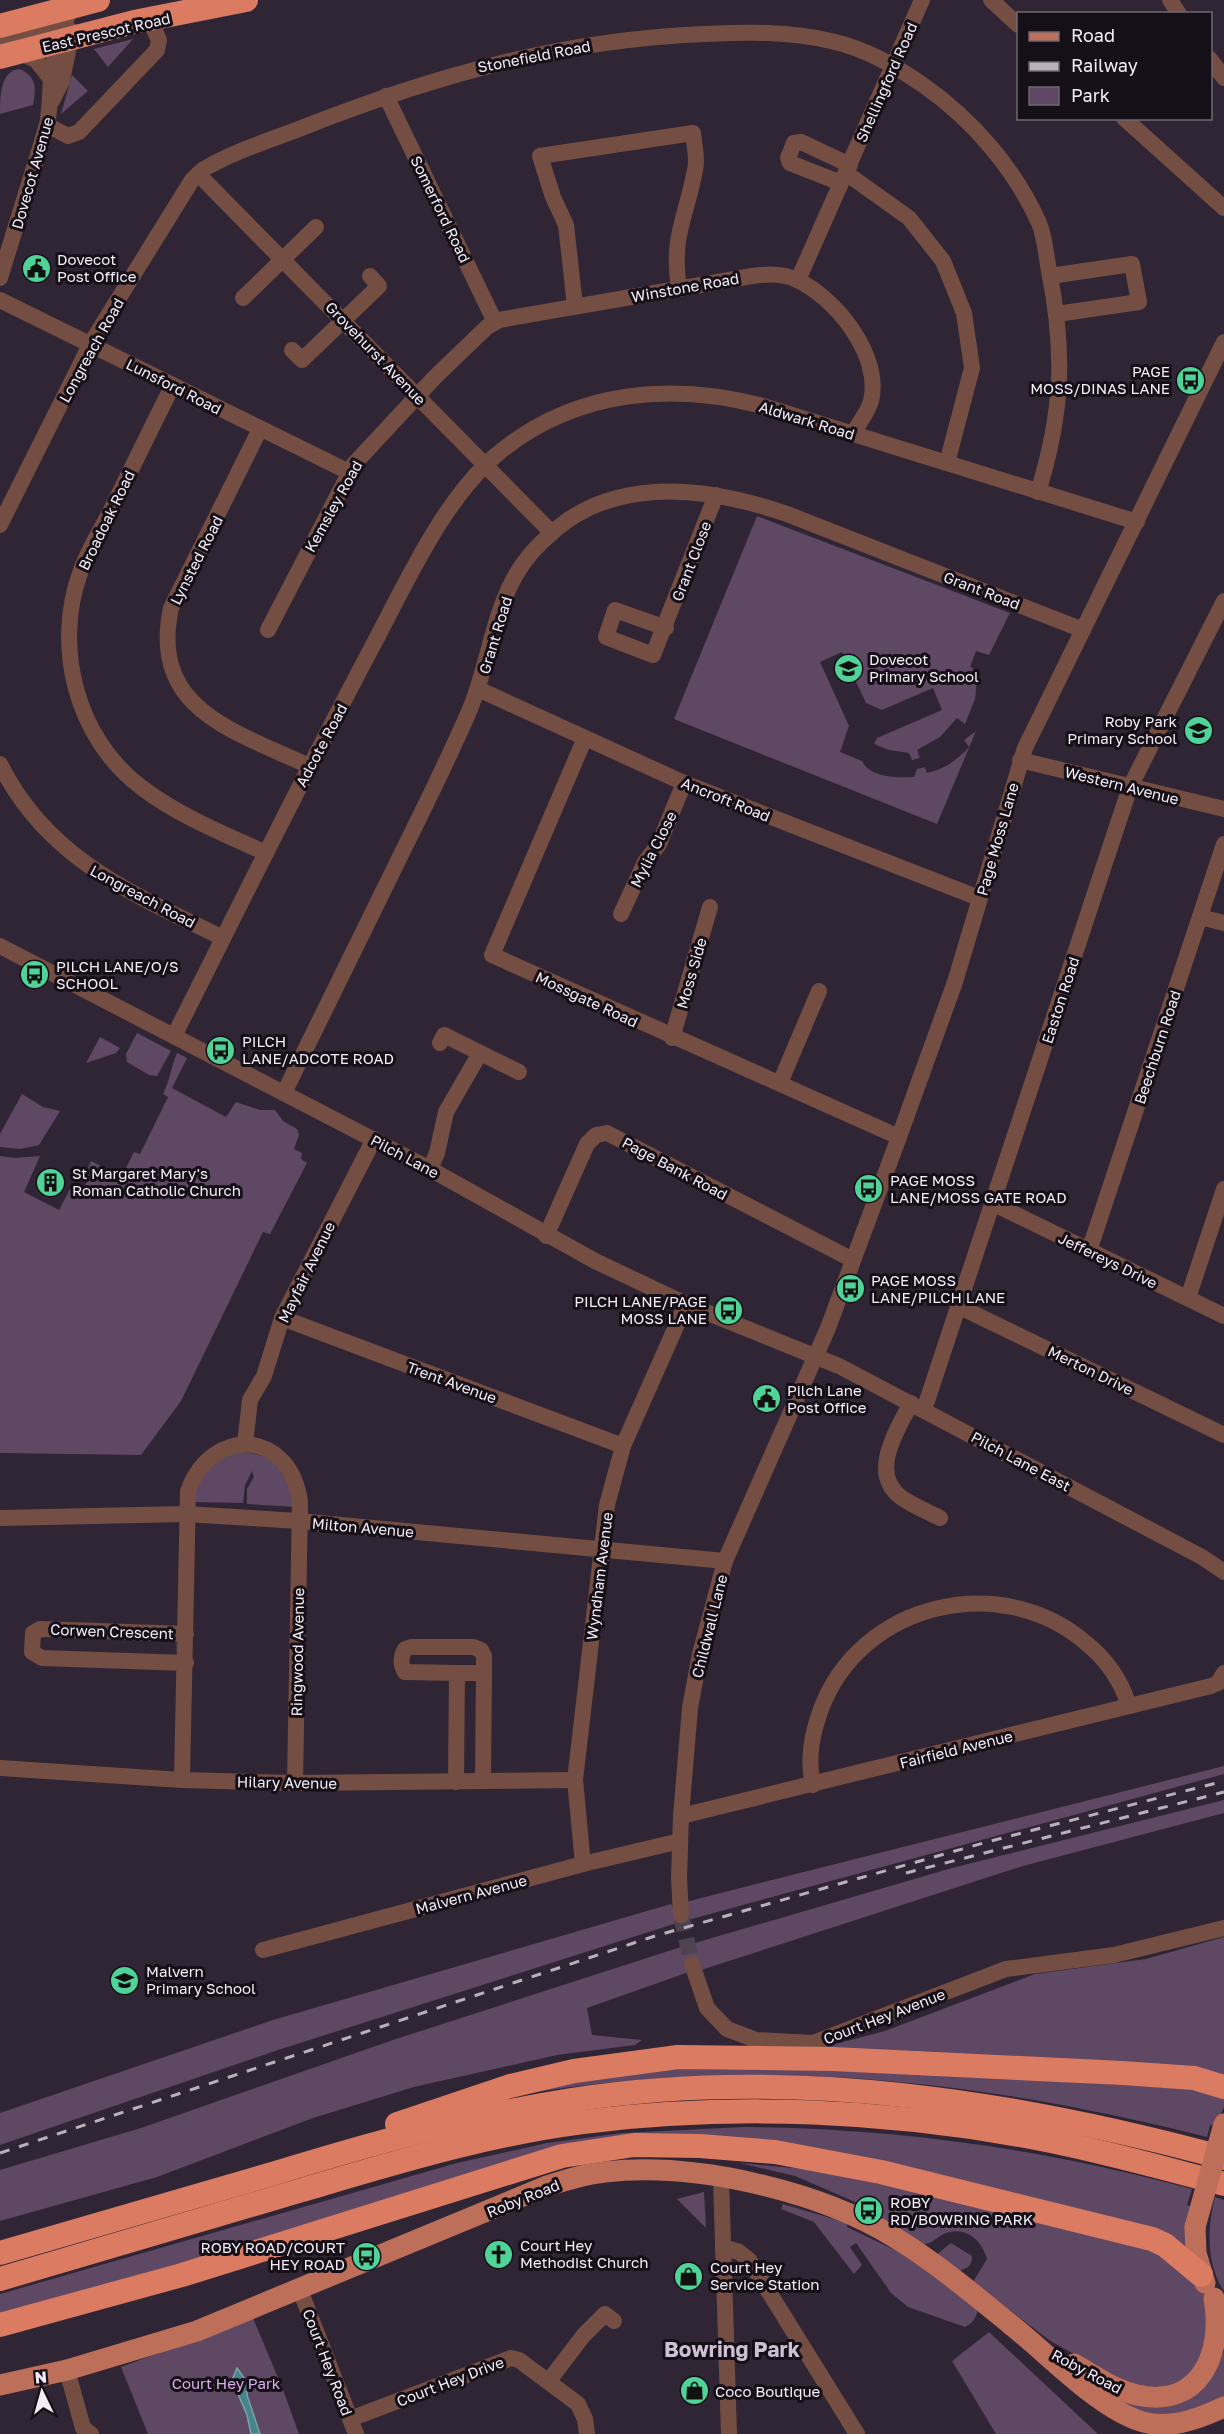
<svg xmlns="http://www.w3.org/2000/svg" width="1224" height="2434" viewBox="0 0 1224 2434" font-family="'Golos Text',sans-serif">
<rect width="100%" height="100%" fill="#302534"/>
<!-- green -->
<g fill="#5e4864">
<path d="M133,39L108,67L94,49Z"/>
<path d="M19,69C37,76 36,88 33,105L0,114C0,97 0,71 19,69Z"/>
<path d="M72,75L88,91L61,114Z"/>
<path d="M757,516L1010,613L989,655L976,651L970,667L978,671L975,699L965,724L957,718L940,737L917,750L920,758L912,760L909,753L889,750L874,744L877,738L942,710L933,688L882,710L866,703L842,652L820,662L849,726L840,752L862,761C870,778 898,778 914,777L917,769L925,767L927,773C944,770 958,759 969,747L964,740L976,731L937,824L674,719Z"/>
<path d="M137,1033L171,1051L157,1076L149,1075L127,1062L126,1054Z"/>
<path d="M100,1037L120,1048L116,1053L86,1063Z"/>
<path d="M177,1053L187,1058L172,1088L226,1117L236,1102L260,1110H275L283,1121L297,1129L299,1135L294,1149L302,1153L301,1159L307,1163L270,1234L263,1232L181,1401L141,1455L0,1453V1156L15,1158L40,1156L24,1192L59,1210L70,1189L80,1194L88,1180L83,1178L91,1161L122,1176L134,1152L140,1154L168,1097L163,1094C170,1080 171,1067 177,1053Z"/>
<path d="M22,1094L43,1107L60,1111L39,1145L20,1149L0,1147V1134Z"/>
<path d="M237,1451C285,1458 281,1464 296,1507L247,1504V1489L254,1477L252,1471L245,1485L243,1503L191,1502L206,1466Z"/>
<path d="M1224,1766V1774L677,1923L278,2050L0,2145V2113L273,2020L671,1904L676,1911L687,1902L701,1898Z"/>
<path d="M1224,1800V1813L1023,1866L701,1970L688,1967L686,1973L587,2008L592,2035L642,2040L635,2045L557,2055L414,2087L313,2118L157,2177L0,2221V2170L141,2128L393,2040L681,1947L952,1868Z"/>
<path d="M1224,1937V2076L840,2052L824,2047L885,2031L1035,1974L1146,1959Z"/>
<path d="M753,2063L1224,2091V2107L1216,2126L1210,2125L1207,2137C983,2081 772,2056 542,2091L610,2072Z"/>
<path d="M743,2127C897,2128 1043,2149 1192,2189L1187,2205L1192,2207L1190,2250L1175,2239L668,2138L294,2230L0,2316V2294L457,2163L547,2143L622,2133Z"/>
<path d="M740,2163L824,2171L1148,2243L1202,2290L1212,2311L1215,2328L1192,2376L1165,2387L1136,2386L1095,2366L1049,2340L973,2282L987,2259C982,2240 966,2226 946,2233C936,2237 932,2245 922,2244C909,2242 893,2227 882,2220L883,2217L874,2210L795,2176Z"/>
<path d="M704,2192L706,2228L677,2199Z"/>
<path d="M1215,2197L1224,2200V2291C1206,2265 1207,2226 1215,2197Z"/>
<path d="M783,2204L847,2223V2227L899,2252L978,2308C976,2318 974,2322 965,2327L908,2307L891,2293L856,2243L850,2247L862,2265L854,2274L814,2222L781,2209Z"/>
<path d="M951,2243L972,2256C972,2266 968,2268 958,2271L936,2255Z"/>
<path d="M253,2318L282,2387L299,2434H148L121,2367Z"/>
<path d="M989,2332L1098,2434H996L952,2361Z"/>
<path d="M1224,2351V2399L1170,2417L1136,2411L1094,2382L1153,2400L1220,2360Z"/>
</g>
<!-- water -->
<path fill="#46858a" stroke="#7aa4aa" stroke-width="1.5" d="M237,2368L247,2382V2395L260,2434H251L247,2415L232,2380Z"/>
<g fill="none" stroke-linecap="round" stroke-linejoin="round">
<!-- minor-tunnel -->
<path stroke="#4d4351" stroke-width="16" stroke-dasharray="16 8" stroke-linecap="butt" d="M681,1915L692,1964"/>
<!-- minor -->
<g stroke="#754e43" stroke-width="16">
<path d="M991,0L1018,25"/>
<path d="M1170,0L1179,14"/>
<path d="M0,39C21,34 51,21 70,34"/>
<path d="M18,52L36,60L51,79"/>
<path d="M1210,59L1224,78"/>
<path d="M386,96L495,322"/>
<path d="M52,101L62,81L72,31"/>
<path d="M1124,118L1224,208"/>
<path d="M47,125L68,136L79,132L157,50L159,40L150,21"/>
<path d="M846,173L909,218L943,261L964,313L972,368L947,463"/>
<path d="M198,174L552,533"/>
<path d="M841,183L790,163L788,158L794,143L801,142L850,165"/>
<path d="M1050,276L1132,264L1139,302L1057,314"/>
<path d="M0,278L47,125C50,109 50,95 51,78C53,51 66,28 71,2"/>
<path d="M798,280L922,0"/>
<path d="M243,298L316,227"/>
<path d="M0,300L349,472"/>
<path d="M575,306L566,225L553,197L540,156L693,133C694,145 698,159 695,170C686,219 671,235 679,289"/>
<path d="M292,350L302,360L379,286L370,276"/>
<path d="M173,385C153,424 134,464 114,504C103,527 88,549 80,573C53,648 77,739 141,787C177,815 224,834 266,853"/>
<path d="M260,429L171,608C149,710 235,731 309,766"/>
<path d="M0,525L91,343L192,180L204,169C234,151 271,140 304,127C436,75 562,40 704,34C747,32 789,31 831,41C866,49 894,65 923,85C972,119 1015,169 1039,223C1045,237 1046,255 1049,271C1065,352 1063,412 1038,492"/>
<path d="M666,628L615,610L606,637L653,655L716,495"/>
<path d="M268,630L354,464L435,377L487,327L499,320L752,276C766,274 783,273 797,280C836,298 882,356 871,401C868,412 858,424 853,434"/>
<path d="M478,689L684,783L979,898"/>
<path d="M585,738L492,955L899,1137"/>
<path d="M1020,760L1224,809"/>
<path d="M0,764C47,859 133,894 223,938"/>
<path d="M621,914L645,862L659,844L684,783"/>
<path d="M1200,917L1224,923"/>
<path d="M0,946L430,1169L595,1261L686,1304L839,1366L1202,1557L1224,1572"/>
<path d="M174,1036C239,907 303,777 371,649C405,586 444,496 501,451C577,390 672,382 763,406L1137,522"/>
<path d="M672,1038L710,907"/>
<path d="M440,1043L444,1035L519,1072"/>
<path d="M780,1083L819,991"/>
<path d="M284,1093C321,1019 357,943 394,869C420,816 447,763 470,709C489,663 493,610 520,568C531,551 551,532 568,520C633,476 717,490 787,514L1083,630"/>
<path d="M430,1169L437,1153L446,1112L480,1053"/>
<path d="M992,1203L1224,1316"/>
<path d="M546,1236L587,1144L596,1135L607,1133L853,1260"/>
<path d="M1089,1251L1224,844"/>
<path d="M1188,1298L1224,1189"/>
<path d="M958,1306L1224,1435"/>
<path d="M282,1318L623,1446"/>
<path d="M911,1403C897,1430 868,1474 902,1498C914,1506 928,1512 940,1518"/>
<path d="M924,1410L1130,787L1224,601"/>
<path d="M245,1444L250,1400L264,1376L282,1318L374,1139"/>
<path d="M0,1518L186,1514L299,1521L725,1561"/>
<path d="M186,1663L42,1658L32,1652L33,1633L40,1629L186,1634"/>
<path d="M0,1768L182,1780L295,1783L575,1780"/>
<path d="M182,1780L188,1491C212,1425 291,1430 300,1502L295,1783"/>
<path d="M483,1781L484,1673"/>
<path d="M456,1782L457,1673L405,1672C400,1665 401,1656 405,1649L411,1647H473L481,1650L484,1656V1673H457"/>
<path d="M813,1785C807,1758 812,1734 821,1709C861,1602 1002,1570 1086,1643C1107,1660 1121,1680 1129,1706"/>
<path d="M681,1816L1211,1686L1218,1683L1224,1673"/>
<path d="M583,1864L575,1780L607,1505L623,1446L686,1304"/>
<path d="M681,1915L679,1878L681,1816L690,1708L700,1654L725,1561L828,1328L899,1137L955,982L1025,748L1224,342"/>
<path d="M263,1950L583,1864L680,1841"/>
<path d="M692,1964L707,2008L727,2029L756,2040L813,2043L1006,1969L1114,1955L1224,1928"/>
<path d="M721,2178L729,2434"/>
<path d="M723,2247L739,2252L749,2260L857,2434"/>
<path d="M300,2290L356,2434"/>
<path d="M67,2370L83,2428L91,2434"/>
<path d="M548,2382L583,2336L605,2314L614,2321"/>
<path d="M350,2419L511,2358L519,2360L578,2404L585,2419L587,2434"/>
</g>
<!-- major -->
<g stroke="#be6f59" stroke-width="21">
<path d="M1195,2227L1196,2253L1205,2283"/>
<path d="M1074,2364C1094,2375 1114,2390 1137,2395C1200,2409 1224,2353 1214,2298"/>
<path d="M0,2385L67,2370L197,2331L547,2186C566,2180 585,2174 605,2172C694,2162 817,2190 894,2237C935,2262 972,2293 1010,2324C1047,2353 1094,2404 1137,2420C1166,2431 1197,2420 1224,2407"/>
</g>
<!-- highway -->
<g stroke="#db7b61" stroke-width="24">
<path d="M0,26L98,0"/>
<path d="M0,57L134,22L246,0"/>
<path d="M397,2124L510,2086L574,2071L678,2057L833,2059L1122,2073L1194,2078L1224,2087"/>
<path d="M0,2253C91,2227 181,2200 272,2174C370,2144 469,2116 571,2100C789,2066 1014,2101 1224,2158"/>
<path d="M0,2279C101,2249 201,2220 302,2190C394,2163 488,2134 583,2122C734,2103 892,2110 1041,2139C1103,2151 1163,2168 1224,2184"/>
<path d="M0,2325L182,2275L562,2156L634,2145L700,2146L775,2152L881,2172L1152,2239L1165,2245L1201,2275"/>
</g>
<!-- rail -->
<g stroke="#bab1bc" stroke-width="3" stroke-dasharray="10 10" stroke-linecap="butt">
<path d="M906,1873L1224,1792"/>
<path d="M0,2153L655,1936L987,1842L1224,1781"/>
</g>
<!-- major-bridge -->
<path stroke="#be6f59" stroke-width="21" d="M1195,2227L1224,2124"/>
</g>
<!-- icons -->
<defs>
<symbol id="civic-disc" viewBox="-11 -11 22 22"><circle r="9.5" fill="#4fd399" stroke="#151017"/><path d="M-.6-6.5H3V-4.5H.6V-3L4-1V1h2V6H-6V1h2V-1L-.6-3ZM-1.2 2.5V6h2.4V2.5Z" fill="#111"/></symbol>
<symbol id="bus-disc" viewBox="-11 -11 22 22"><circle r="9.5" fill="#4fd399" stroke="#151017"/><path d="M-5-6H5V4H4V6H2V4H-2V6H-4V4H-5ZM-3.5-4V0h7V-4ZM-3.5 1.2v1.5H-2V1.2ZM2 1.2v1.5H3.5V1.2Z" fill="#111"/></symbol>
<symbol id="school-disc" viewBox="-11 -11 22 22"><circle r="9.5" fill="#4fd399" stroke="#151017"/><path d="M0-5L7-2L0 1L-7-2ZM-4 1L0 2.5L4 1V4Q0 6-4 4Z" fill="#111"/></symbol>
<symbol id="building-disc" viewBox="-11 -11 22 22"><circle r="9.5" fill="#4fd399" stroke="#151017"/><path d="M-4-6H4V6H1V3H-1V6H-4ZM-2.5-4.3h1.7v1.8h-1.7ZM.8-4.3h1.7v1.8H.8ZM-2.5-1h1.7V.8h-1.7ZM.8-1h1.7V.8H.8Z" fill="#111"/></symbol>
<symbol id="church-disc" viewBox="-11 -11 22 22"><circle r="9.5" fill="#4fd399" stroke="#151017"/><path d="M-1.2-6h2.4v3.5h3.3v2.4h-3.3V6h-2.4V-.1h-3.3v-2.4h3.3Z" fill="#111"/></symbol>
<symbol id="shop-disc" viewBox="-11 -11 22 22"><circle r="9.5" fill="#4fd399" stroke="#151017"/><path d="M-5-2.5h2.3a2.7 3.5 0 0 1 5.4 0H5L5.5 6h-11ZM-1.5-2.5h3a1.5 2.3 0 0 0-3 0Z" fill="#111"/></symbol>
</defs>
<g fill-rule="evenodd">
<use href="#civic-disc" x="20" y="252" width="33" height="33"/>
<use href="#bus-disc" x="1174" y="364" width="33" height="33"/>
<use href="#school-disc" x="832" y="652" width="33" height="33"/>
<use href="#school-disc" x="1182" y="714" width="33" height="33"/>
<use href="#bus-disc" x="18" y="958" width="33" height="33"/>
<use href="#bus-disc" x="204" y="1034" width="33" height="33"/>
<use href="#building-disc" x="34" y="1166" width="33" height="33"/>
<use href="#bus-disc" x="852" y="1172" width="33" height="33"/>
<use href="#bus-disc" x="834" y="1272" width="33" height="33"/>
<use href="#bus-disc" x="712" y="1294" width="33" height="33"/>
<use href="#civic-disc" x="750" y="1382" width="33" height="33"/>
<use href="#school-disc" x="108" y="1964" width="33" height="33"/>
<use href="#bus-disc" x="852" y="2194" width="33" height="33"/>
<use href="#church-disc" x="482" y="2238" width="33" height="33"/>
<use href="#bus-disc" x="350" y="2240" width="33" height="33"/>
<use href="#shop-disc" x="672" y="2260" width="33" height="33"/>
<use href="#shop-disc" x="678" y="2374" width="33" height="33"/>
</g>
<g text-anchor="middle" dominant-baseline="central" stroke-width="6" stroke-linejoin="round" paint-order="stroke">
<!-- street labels -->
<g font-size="15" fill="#f3ebf5" stroke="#151017">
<text transform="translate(106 32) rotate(-13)">East Prescot Road</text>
<text transform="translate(534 56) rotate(-11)">Stonefield Road</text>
<text transform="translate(886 82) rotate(-66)">Shellingford Road</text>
<text transform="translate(32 173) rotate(-74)">Dovecot Avenue</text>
<text transform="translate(441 209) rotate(64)">Somerford Road</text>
<text transform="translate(685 287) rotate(-10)">Winstone Road</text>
<text transform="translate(91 350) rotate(-61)">Longreach Road</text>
<text transform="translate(376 353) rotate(46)">Grovehurst Avenue</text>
<text transform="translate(174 386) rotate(27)">Lunsford Road</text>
<text transform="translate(807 420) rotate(17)">Aldwark Road</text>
<text transform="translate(333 506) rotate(-61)">Kemsley Road</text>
<text transform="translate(106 520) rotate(-64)">Broadoak Road</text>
<text transform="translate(196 560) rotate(-63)">Lynsted Road</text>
<text transform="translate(691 561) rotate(-69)">Grant Close</text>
<text transform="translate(982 590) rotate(21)">Grant Road</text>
<text transform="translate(495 635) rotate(-73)">Grant Road</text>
<text transform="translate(321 745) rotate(-62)">Adcote Road</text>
<text transform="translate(1122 785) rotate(14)">Western Avenue</text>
<text transform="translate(726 799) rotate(22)">Ancroft Road</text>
<text transform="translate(997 839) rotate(-74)">Page Moss Lane</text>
<text transform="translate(653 849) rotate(-63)">Mylia Close</text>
<text transform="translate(143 896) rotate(28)">Longreach Road</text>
<text transform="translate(691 973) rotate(-74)">Moss Side</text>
<text transform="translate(587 999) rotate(25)">Mossgate Road</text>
<text transform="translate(1060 1000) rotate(-72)">Easton Road</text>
<text transform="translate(1157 1047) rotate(-72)">Beechburn Road</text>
<text transform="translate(405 1156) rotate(28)">Pilch Lane</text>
<text transform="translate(675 1168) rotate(28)">Page Bank Road</text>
<text transform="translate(1108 1260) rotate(26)">Jeffereys Drive</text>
<text transform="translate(306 1272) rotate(-64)">Mayfair Avenue</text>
<text transform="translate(1091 1370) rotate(26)">Merton Drive</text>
<text transform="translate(452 1382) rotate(20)">Trent Avenue</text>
<text transform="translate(1021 1461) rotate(28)">Pilch Lane East</text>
<text transform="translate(363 1527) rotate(5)">Milton Avenue</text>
<text transform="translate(599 1576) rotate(-83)">Wyndham Avenue</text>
<text transform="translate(709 1626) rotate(-76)">Childwall Lane</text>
<text transform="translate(112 1631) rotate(2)">Corwen Crescent</text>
<text transform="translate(297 1652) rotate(-89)">Ringwood Avenue</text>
<text transform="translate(956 1749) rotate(-14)">Fairfield Avenue</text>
<text transform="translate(287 1782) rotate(1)">Hilary Avenue</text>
<text transform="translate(471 1894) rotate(-15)">Malvern Avenue</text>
<text transform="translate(884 2016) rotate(-21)">Court Hey Avenue</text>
<text transform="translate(523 2198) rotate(-22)">Roby Road</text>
<text transform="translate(328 2362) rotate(69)">Court Hey Road</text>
<text transform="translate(1087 2371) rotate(28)">Roby Road</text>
<text transform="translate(450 2381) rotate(-21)">Court Hey Drive</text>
</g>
<!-- poi labels -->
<g font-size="15" fill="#f3ebf5" stroke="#151017" text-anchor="start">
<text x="57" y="259">Dovecot<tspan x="57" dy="17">Post Office</tspan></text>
<text x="1170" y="371" text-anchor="end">PAGE<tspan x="1170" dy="17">MOSS/DINAS LANE</tspan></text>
<text x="869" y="659">Dovecot<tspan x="869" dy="17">Primary School</tspan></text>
<text x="1177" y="721" text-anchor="end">Roby Park<tspan x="1177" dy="17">Primary School</tspan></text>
<text x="56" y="966">PILCH LANE/O/S<tspan x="56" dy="17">SCHOOL</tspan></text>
<text x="242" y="1041">PILCH<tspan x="242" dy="17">LANE/ADCOTE ROAD</tspan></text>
<text x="72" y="1173">St Margaret Mary's<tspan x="72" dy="17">Roman Catholic Church</tspan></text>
<text x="890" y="1180">PAGE MOSS<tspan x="890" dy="17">LANE/MOSS GATE ROAD</tspan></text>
<text x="871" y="1280">PAGE MOSS<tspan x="871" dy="17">LANE/PILCH LANE</tspan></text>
<text x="707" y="1301" text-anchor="end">PILCH LANE/PAGE<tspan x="707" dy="17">MOSS LANE</tspan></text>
<text x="787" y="1390">Pilch Lane<tspan x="787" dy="17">Post Office</tspan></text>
<text x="146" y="1971">Malvern<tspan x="146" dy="17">Primary School</tspan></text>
<text x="890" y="2202">ROBY<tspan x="890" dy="17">RD/BOWRING PARK</tspan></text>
<text x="520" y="2245">Court Hey<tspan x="520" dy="17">Methodist Church</tspan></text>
<text x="345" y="2247" text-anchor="end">ROBY ROAD/COURT<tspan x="345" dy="17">HEY ROAD</tspan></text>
<text x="710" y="2267">Court Hey<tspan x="710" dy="17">Service Station</tspan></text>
<text x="715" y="2391">Coco Boutique</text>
</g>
<!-- park labels -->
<g font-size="15" fill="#daade8" stroke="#151017">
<text x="226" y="2383">Court Hey Park</text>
</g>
<!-- district labels -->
<g font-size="21" font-weight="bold" fill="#cebfd3" stroke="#151017">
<text x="732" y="2349">Bowring Park</text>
</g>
</g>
<!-- legend -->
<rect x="1017" y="12" width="195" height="108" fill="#151017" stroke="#6e6870" stroke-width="1.5"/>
<rect x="1029" y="32" width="30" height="9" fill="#be6f59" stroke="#6e6870" stroke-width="1.5"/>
<text x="1071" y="42" font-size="18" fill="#f3ebf5">Road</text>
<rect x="1029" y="62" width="30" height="9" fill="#bab1bc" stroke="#6e6870" stroke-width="1.5"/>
<text x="1071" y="72" font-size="18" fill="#f3ebf5">Railway</text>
<rect x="1029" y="87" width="30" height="18" fill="#5e4864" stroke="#6e6870" stroke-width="1.5"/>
<text x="1071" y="102" font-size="18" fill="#f3ebf5">Park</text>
<!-- north arrow -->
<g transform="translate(42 2392) rotate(355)" stroke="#151017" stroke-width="4.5" paint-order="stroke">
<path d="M0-4.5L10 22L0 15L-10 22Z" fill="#f3ebf5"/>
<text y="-9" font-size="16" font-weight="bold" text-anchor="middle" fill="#f3ebf5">N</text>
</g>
</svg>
